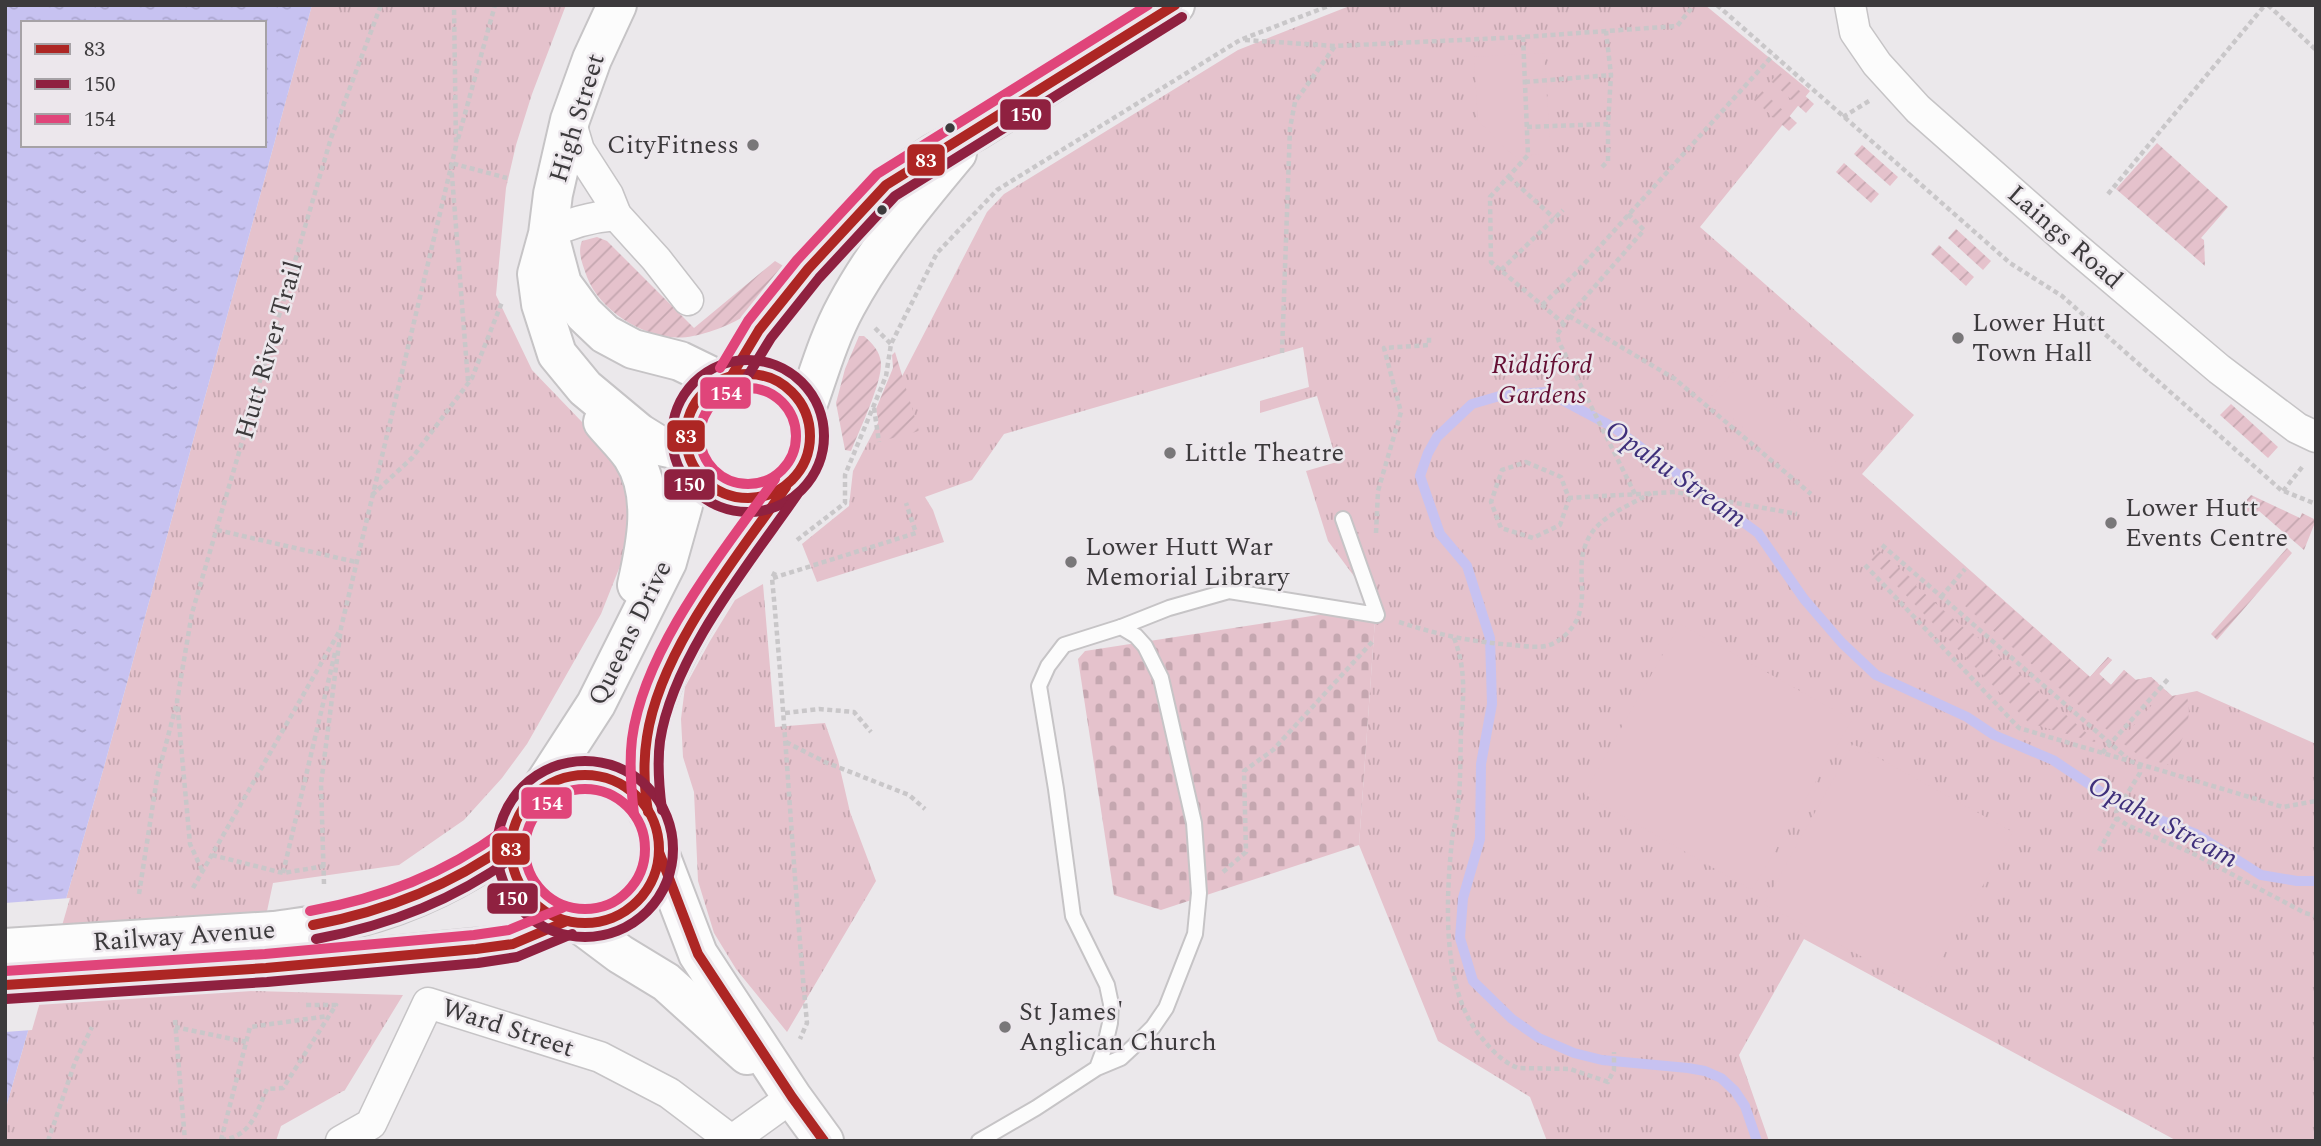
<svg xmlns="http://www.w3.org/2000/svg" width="2321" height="1146" viewBox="0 0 2321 1146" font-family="Spectral,serif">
<defs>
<pattern id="cemetery-stones" width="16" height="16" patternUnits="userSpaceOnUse" patternTransform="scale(1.75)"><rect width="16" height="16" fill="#e5c2cc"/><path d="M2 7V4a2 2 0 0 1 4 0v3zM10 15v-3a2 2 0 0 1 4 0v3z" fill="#c5a7b0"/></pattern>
<pattern id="park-tufts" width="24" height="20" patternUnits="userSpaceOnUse" patternTransform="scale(1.75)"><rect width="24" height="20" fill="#e5c2cc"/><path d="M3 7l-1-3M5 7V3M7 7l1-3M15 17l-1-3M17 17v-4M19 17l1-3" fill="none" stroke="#c5a7b0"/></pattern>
<pattern id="garden-furrows" width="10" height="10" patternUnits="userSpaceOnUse" patternTransform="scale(1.75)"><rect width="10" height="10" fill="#e5c2cc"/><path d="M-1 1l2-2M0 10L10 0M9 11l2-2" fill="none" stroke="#c5a7b0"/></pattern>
<pattern id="water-ripples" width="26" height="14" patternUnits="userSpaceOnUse" patternTransform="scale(1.75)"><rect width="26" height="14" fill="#c7c2f1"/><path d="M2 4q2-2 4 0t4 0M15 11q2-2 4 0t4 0" fill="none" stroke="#aca7d0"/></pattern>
</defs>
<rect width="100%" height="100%" fill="#ebe8eb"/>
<!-- cemetery -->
<path fill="url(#cemetery-stones)" d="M1376,606L1359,845L1161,910L1114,895L1078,659L1085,651Z"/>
<!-- park -->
<g fill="url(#park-tufts)">
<path d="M312,5H566L532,94L516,145L506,188L496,295L532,370L607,448L624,477L632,507L626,551L601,614L527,744L502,778L464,820L399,865L273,883L250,991L403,995L345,1090L281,1126L276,1141H5V1111L104,767Z"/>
<path d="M1352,5H1705L1810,91L1700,227L1914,415L1862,474L2090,677L2108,657L2112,660L2099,674L2111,685L2124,670L2136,680L2151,677L2172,696L2197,691L2316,744V1141H2177L1804,939L1739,1055L1769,1141H1547L1530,1097L1438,1041L1359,845L1376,606L1328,541L1306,471L1337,462L1317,396L1260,413V401L1309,387L1303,347L1004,434L972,480L925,497L933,510L944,542L817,582L802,544L849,506L853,471L987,212L1004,194L1238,50Z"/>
<path d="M763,584L775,727L825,723L838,760L850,812L876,881L787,1032L736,969L714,933L698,881L694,792L683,757L681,719L685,687L710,641L735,600Z"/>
</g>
<!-- garden -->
<g fill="url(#garden-furrows)">
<path d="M1779,72L1814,104L1806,113L1771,81Z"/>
<path d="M1762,91L1797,123L1789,131L1754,100Z"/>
<path d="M2157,143L2228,207L2201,238L2204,240L2205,266L2116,189Z"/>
<path d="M1862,145L1898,177L1890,186L1854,154Z"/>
<path d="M1844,163L1879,194L1871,203L1836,172Z"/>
<path d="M1956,229L1991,261L1983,270L1948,238Z"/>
<path d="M597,237L607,241L694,328L775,261L785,267C777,279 768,298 757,307C741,321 714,332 693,336C654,345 601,314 587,277C583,265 577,253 582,241Z"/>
<path d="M1939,245L1974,277L1966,286L1931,254Z"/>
<path d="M859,336H864C872,343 880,351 881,363C882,383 859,431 851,451L845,450L836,403L845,369Z"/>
<path d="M895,352L919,431L882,441L876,409L893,368L892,355Z"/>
<path d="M2231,404L2278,447L2268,458L2220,415Z"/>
<path d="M2251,495L2300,518L2302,513L2316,520L2304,550L2259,511L2252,517L2240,507Z"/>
<path d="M2287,548L2292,553L2217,640L2211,634Z"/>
<path d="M1878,550L1917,583L1916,586L1965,629L1967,628L2098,743L2029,723L1871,559Z"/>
<path d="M1984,584L2090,677L2108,657L2112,660L2099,674L2111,685L2124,670L2135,680L2151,677L2158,683L2113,735L1965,606Z"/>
<path d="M2165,690L2172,696L2186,694C2195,719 2181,743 2169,765L2141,757L2120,741Z"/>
</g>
<!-- pitch -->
<g fill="#e5c2cc">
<path d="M1544,53L1550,143L1539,154L1515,157L1478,121L1474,57Z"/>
<path d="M1735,370L1836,461L1813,490L1710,398Z"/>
<path d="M1680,624L1852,720L1752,890L1584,794Z"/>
<path d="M1853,744L2013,832L1924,990L1764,904Z"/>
</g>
<!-- water -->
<path fill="url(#water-ripples)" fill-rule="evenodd" d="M5,5H312L104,767L5,1111ZM23,23H264V145H23Z"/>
<!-- pier -->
<path fill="#ebe8eb" d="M70,898L32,1030L5,1032V903Z"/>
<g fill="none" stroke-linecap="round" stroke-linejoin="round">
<!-- stream -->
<path stroke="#c7c2f1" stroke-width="10" d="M1757,1141L1745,1106L1735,1091L1721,1078L1705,1071L1688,1068L1602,1060L1574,1053L1539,1038L1512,1019L1473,981L1460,938L1463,898L1480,839L1481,764L1492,704L1490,638L1467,566L1440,534L1420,476L1428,453L1437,437L1472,404L1503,395L1547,392L1613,427L1758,533L1804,599L1842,643L1876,675L1967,717L1994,735L2053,760L2119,804L2196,834L2261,875L2297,881H2316"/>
<defs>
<g id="service">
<path d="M1121,627L1169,608L1229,591L1377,615L1343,519"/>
<path d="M979,1141L1036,1108L1097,1068L1121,1058L1136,1044L1153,1027L1166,1008L1195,934L1199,893L1194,823L1161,678L1145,646L1136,636L1121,627L1064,645L1048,666L1039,686L1056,789L1073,916L1107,985L1111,1004L1110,1023L1104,1049L1097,1068"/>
</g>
<g id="minor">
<path d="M1850,5L1855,32L1877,64L1918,109L2069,242L2219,369L2297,428L2316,437"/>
<path d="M570,120L579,150L608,195L616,215L656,259L688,300"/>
<path d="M548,234C571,222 591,217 616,215"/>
<path d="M341,1141L371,1124L428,1003L600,1057L669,1093L731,1140"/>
<path d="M731,1141L792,1097"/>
</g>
<g id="secondary">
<path d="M617,5L592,59L570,120L553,194L548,234L537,274L541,304L557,354L585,388L639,433L660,446L687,452"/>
<path d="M550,239L562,284L584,314L605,334L633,349L680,361L717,379"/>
<circle cx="748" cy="436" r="62"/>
<path d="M732,375L759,330L808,269L886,185L933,154L977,130L1175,5"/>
<path d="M805,412C818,376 828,339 846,306C876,250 917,201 957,153"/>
<path d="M603,422C612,433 624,444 632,456C657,494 646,545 637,585"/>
<circle cx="585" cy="849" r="74"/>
<path d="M541,789L596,704L667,562L683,505L691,465"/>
<path d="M648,812C643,781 642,747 651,717C677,631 736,559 786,487"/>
<path d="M659,852L698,954L792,1097L824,1141"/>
<path d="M580,924L620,954L666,982L747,1055"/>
<path d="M274,931C301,927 329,924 355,918C411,904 466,877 511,842"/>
<path d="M266,968L513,944L567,921"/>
</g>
</defs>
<!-- service casing -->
<use href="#service" stroke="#c6c4c6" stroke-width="18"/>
<!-- minor casing -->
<use href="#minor" stroke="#c6c4c6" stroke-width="33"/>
<!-- secondary casing -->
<use href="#secondary" stroke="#c6c4c6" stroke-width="42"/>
<!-- path -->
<g stroke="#c9c7c9" stroke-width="4.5" stroke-dasharray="5 3.5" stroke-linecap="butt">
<path d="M1717,5L2010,263L2062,296L2281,490L2316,504"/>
<path d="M2268,5L2316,50"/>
<path d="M1523,37L1528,155L1490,197L1491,262L1563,323"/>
<path d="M1245,40L1335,46L1523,37L1677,26L1694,5"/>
<path d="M1525,82L1611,75"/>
<path d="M1843,117L1869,101"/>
<path d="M1527,127L1608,124L1611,75L1606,31"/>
<path d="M458,139L495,5"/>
<path d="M1602,167L1608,161V124"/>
<path d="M1509,177L1554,218"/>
<path d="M2108,194L2265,5"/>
<path d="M1628,214L1644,230L1569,316L1557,335L1559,342L1635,494"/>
<path d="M1501,270L1563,210"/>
<path d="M1542,305L1575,274L1773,55"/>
<path d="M1569,316L1675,379L1811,494"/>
<path d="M875,328L891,344"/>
<path d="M1282,353L1290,128L1295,102L1335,46"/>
<path d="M468,381L451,163L507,178"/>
<path d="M874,408L879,442"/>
<path d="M1526,462L1561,477L1569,499L1560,525L1533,538L1501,528L1491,502L1502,470Z"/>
<path d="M2283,491L2303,466"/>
<path d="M372,495L412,458L472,378L502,302"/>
<path d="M1568,498L1675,492L1797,514"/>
<path d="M217,530L356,562"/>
<path d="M1376,533L1378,491L1401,412L1384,348L1429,345V335"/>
<path d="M797,540L845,503V475L886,376L891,344L937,253L997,190L1240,40L1331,5"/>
<path d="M1882,545L2127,758"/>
<path d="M1865,565L2019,728L2283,807L2316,801"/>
<path d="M775,572L772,578C786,726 793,875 807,1023L800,1039"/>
<path d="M773,578L916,533L906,503"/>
<path d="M1941,597L1965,569"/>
<path d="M1399,622C1439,635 1472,642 1514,645C1524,646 1535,648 1546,646C1560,643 1575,628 1579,614C1588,586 1572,560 1593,531C1606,514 1632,504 1651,493"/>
<path d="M1454,638C1467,671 1463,699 1461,733C1460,760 1461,787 1457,814C1456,822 1453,831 1452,840C1446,898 1441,990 1481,1037C1491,1049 1502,1062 1518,1068L1570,1069L1608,1082L1614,1070V1052"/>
<path d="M785,713L819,709L854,712L871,732"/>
<path d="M786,742L825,762L909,795L925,809"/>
<path d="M2102,753L2170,677"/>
<path d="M2139,764L2140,773L2116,812L2117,818L2127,825L2192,853L2305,913L2316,916"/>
<path d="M2099,851L2117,818"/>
<path d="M212,855L283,873L325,866"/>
<path d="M202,870L190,844L177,701L192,613L331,138L381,5"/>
<path d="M1223,872L1246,852L1244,771L1273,750L1373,641"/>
<path d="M283,873L335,653"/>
<path d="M324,884L321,784L341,628L456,146L454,5"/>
<path d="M193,888L339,632"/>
<path d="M139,894L157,778L176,706"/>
<path d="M175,1020L185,1141"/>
<path d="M175,1027L246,1042"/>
<path d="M221,1140C251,1137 256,1113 267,1089L283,1088L336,1005H305"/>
<path d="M221,1140L250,1027L328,1016"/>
<path d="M48,1141L75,1062L92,1027"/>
</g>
<!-- service -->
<use href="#service" stroke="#fcfcfc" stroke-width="14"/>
<!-- minor -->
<use href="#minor" stroke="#fcfcfc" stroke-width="30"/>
<!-- secondary -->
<use href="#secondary" stroke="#fcfcfc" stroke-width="38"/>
<defs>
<g id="secondary-bridge">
<path d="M5,948L274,931"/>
<path d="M5,985L266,968"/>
</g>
</defs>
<!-- secondary-bridge casing -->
<use href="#secondary-bridge" stroke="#c6c4c6" stroke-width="42" stroke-linecap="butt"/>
<!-- secondary-bridge -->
<use href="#secondary-bridge" stroke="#fcfcfc" stroke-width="38"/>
<defs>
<g id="bus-1">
<circle cx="748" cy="436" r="62"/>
<path d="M732,375L759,330L808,269L886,185L1175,5"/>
<circle cx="585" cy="849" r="74"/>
<path d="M648,812C644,787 643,762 647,737C660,650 736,558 786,487"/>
<path d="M659,852L698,954L792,1097L824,1141"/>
<path d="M313,925C386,911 451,886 511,842"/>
<path d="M5,985L266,968L476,949L513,944L567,921"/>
</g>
<g id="bus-2">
<circle cx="748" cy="436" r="76"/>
<path d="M744,382L771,338L819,278L895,196L1182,17"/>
<circle cx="585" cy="849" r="88"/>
<path d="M662,810C659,787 657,764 660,741C673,656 749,564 797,495"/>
<path d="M316,939C391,925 457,899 519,853"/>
<path d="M6,999L267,982L478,963L517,957L572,934"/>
</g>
<g id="bus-3">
<path d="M720,368L748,321L797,260L877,174L1148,5"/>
<circle cx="748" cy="436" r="48"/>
<circle cx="585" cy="849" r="60"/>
<path d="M634,814C631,789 629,764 632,739C644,648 723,552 775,479"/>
<path d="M310,911C382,898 444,874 503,831"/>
<path d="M5,971L265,954L474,935L509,930L562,908"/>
</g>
</defs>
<!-- bus-1 casing -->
<use href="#bus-1" stroke="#ece7ec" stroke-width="16"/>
<!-- bus-2 casing -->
<use href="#bus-2" stroke="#ece7ec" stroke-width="16"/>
<!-- bus-3 casing -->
<use href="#bus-3" stroke="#ece7ec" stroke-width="16"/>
<!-- bus-1 -->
<use href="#bus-1" stroke="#ad2624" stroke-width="10"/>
<!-- bus-2 -->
<use href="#bus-2" stroke="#8f2140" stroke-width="10"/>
<!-- bus-3 -->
<use href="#bus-3" stroke="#e0457a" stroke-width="10"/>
</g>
<!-- markers -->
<g fill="#3c3a3c" stroke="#ece7ec" stroke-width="2.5">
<circle cx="950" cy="128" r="6"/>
<circle cx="882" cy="210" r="6"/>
</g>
<g fill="#797779" stroke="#ece7ec" stroke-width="2.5">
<circle cx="753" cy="145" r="7"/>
<circle cx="1958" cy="338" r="7"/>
<circle cx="1170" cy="453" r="7"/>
<circle cx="2111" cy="523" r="7"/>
<circle cx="1071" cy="562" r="7"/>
<circle cx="1005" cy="1027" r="7"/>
</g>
<g text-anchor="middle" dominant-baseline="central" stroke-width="5" stroke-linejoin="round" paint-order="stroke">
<!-- street labels -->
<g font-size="26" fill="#3c3a3c" stroke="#ece7ec">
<text transform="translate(577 118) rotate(-73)">High Street</text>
<text transform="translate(2065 237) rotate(41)">Laings Road</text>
<text transform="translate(269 350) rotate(-74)">Hutt River Trail</text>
<text transform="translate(630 633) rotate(-64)">Queens Drive</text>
<text transform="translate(184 936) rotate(-4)">Railway Avenue</text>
<text transform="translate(508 1028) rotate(18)">Ward Street</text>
</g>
<!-- poi labels -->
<g font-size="26" fill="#3c3a3c" stroke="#ece7ec" text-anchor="start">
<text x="739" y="145" text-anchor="end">CityFitness</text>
<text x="1972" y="323">Lower Hutt<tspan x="1972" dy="30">Town Hall</tspan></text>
<text x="1184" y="453">Little Theatre</text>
<text x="2125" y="508">Lower Hutt<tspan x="2125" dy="30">Events Centre</tspan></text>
<text x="1085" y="547">Lower Hutt War<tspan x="1085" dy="30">Memorial Library</tspan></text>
<text x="1019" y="1012">St James'<tspan x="1019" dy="30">Anglican Church</tspan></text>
</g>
<!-- park labels -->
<g font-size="26" font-style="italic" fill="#650e33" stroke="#ece7ec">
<text x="1542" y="365">Riddiford<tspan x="1542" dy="30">Gardens</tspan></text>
</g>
<!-- water labels -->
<g font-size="28" font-style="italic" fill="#3f307b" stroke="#ece7ec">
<text transform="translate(1676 474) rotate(35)">Opahu Stream</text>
<text transform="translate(2163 822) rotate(28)">Opahu Stream</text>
</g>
</g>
<g stroke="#ece7ec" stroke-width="2.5">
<rect x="999" y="98" width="53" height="33" rx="7" fill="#8f2140"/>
<rect x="906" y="143" width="40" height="34" rx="7" fill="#ad2624"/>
<rect x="699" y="376" width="53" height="34" rx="7" fill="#e0457a"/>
<rect x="666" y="419" width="40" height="34" rx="7" fill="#ad2624"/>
<rect x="663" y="468" width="53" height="33" rx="7" fill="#8f2140"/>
<rect x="520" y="786" width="53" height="34" rx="7" fill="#e0457a"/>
<rect x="491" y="832" width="40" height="34" rx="7" fill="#ad2624"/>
<rect x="486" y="882" width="53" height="33" rx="7" fill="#8f2140"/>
</g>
<g font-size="19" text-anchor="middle" font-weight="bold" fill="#fff">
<text x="1026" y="121">150</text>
<text x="926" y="167">83</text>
<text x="726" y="400">154</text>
<text x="686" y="443">83</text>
<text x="689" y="491">150</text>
<text x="547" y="810">154</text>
<text x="511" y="856">83</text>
<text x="512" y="905">150</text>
</g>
<!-- border -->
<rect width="2321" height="1146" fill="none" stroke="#3c3a3c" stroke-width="14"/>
<!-- legend -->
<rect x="21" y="21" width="245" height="126" fill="#ece7ec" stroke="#a6a2a6" stroke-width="2"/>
<rect x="35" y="44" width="35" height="10" fill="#ad2624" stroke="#a6a2a6" stroke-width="2"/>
<text x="84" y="56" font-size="21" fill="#3c3a3c">83</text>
<rect x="35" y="79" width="35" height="10" fill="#8f2140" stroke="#a6a2a6" stroke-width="2"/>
<text x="84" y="91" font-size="21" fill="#3c3a3c">150</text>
<rect x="35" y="114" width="35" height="10" fill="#e0457a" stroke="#a6a2a6" stroke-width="2"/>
<text x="84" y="126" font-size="21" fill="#3c3a3c">154</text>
</svg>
